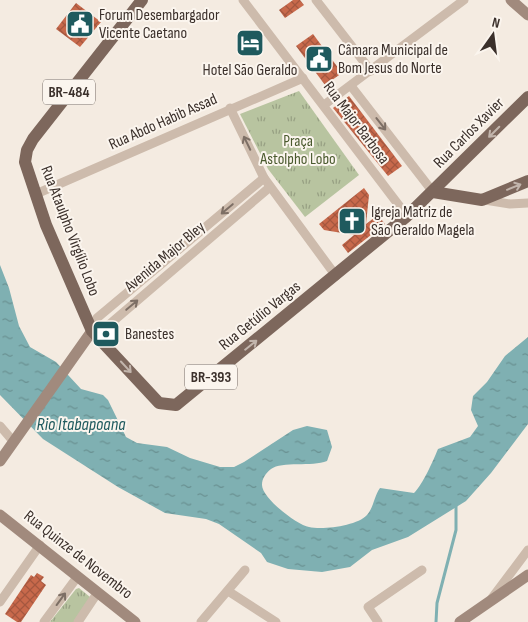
<svg xmlns="http://www.w3.org/2000/svg" width="528" height="622" viewBox="0 0 528 622" font-family="'Sofia Sans Condensed',sans-serif">
<defs>
<pattern id="grass-tufts" width="24" height="20" patternUnits="userSpaceOnUse" patternTransform="scale(1.25)"><rect width="24" height="20" fill="#b8c4a0"/><path d="M3 7l-1-3M5 7V3M7 7l1-3M15 17l-1-3M17 17v-4M19 17l1-3" fill="none" stroke="#97a083"/></pattern>
<pattern id="water-ripples" width="26" height="14" patternUnits="userSpaceOnUse" patternTransform="scale(1.25)"><rect width="26" height="14" fill="#7fb0b2"/><path d="M2 4q2-2 4 0t4 0M15 11q2-2 4 0t4 0" fill="none" stroke="#699091"/></pattern>
<pattern id="building-cross-hatch" width="8" height="8" patternUnits="userSpaceOnUse" patternTransform="scale(1.25)"><rect width="8" height="8" fill="#c8694b"/><path d="M0 0l8 8M0 8l8-8" fill="none" stroke="#a4573f"/></pattern>
</defs>
<rect width="100%" height="100%" fill="#f4ebe1"/>
<!-- grass -->
<g fill="url(#grass-tufts)">
<path d="M299,91L359,175L305,217L268,169L240,114Z"/>
<path d="M79,588L90,597L75,622H50L76,589Z"/>
</g>
<!-- water -->
<path fill="url(#water-ripples)" d="M0,265L9,288L19,326L30,347L56,362L81,389L103,395L108,400L126,437L137,443L167,447L190,458L220,467H234L244,462L293,430L307,426L327,430L332,447L327,461C312,467 282,461 271,469C266,473 262,478 262,485C262,498 297,525 309,527C323,530 357,526 367,515C374,507 374,496 380,488L414,493C423,484 433,461 438,449L470,437L478,426L471,410L473,396L487,382L505,356L528,337V424L491,473L466,501L408,537L372,550L350,567L322,572L288,569L267,562L261,553L219,524L206,519L165,513L118,487L43,439L0,395Z"/>
<g fill="none" stroke-linecap="round" stroke-linejoin="round">
<!-- stream -->
<path stroke="#7fb0b2" stroke-width="3" d="M436,622L437,603L456,530V503"/>
</g>
<!-- building -->
<g fill="url(#building-cross-hatch)">
<path d="M293,0H300L304,5L285,18L279,10Z"/>
<path d="M76,3L101,22L80,47L56,29Z"/>
<path d="M313,34L342,73L325,85L296,46Z"/>
<path d="M349,96L402,166L388,176L333,108Z"/>
<path d="M364,188L369,195L366,224L378,215L385,224L348,253L342,245L354,235L324,230L319,224Z"/>
<path d="M37,573L44,577L41,581L46,585L21,622H17L5,614L31,575L34,577Z"/>
</g>
<g fill="none" stroke-linecap="round" stroke-linejoin="round">
<!-- street -->
<g stroke="#cdbbac" stroke-width="9">
<path d="M243,0L407,216"/>
<path d="M316,0L371,71"/>
<path d="M351,86L433,192"/>
<path d="M324,105L464,0"/>
<path d="M230,108L264,178L336,276"/>
<path d="M36,194L303,78"/>
<path d="M485,200L510,204L528,203"/>
<path d="M92,331L97,318L264,178"/>
<path d="M92,331L104,329L270,187"/>
<path d="M0,426L13,441"/>
<path d="M228,591L276,622"/>
<path d="M492,598L528,550"/>
<path d="M0,602L40,545"/>
<path d="M44,622L78,576"/>
<path d="M78,622L98,592"/>
<path d="M201,622L245,570"/>
<path d="M378,622L368,607L422,570"/>
</g>
<!-- secondary -->
<g stroke="#a18a7d" stroke-width="11">
<path d="M511,0L528,15"/>
<path d="M0,461L92,331"/>
<path d="M0,515L135,622"/>
<path d="M460,622L528,575"/>
</g>
<!-- primary -->
<g stroke="#7d675c" stroke-width="12">
<path d="M142,0L33,139L27,150L25,162L46,225L92,331L159,403L176,405L407,216L528,97"/>
<path d="M433,192L482,200L528,181"/>
</g>
</g>
<!-- one-way arrows -->
<defs><path id="oneway-shaft" d="M-6 0H5M1.5-3L5.5 0L1.5 3" fill="none" stroke-width="1.6" stroke-linecap="round" stroke-linejoin="round" transform="scale(1.25)"/></defs>
<g stroke="#7d6f65">
<use href="#oneway-shaft" transform="translate(381 124) rotate(52)"/>
<use href="#oneway-shaft" transform="translate(247 143) rotate(-116)"/>
<use href="#oneway-shaft" transform="translate(227 209) rotate(140)"/>
<use href="#oneway-shaft" transform="translate(132 305) rotate(-40)"/>
<use href="#oneway-shaft" transform="translate(61 599) rotate(-54)"/>
</g>
<g stroke="#c2b5ac">
<use href="#oneway-shaft" transform="translate(494 132) rotate(135)"/>
<use href="#oneway-shaft" transform="translate(514 187) rotate(-22)"/>
<use href="#oneway-shaft" transform="translate(251 345) rotate(-39)"/>
<use href="#oneway-shaft" transform="translate(126 367) rotate(47)"/>
</g>
<!-- icons -->
<defs>
<symbol id="civic-square" viewBox="-11 -11 22 22"><rect x="-9" y="-9" width="18" height="18" rx="4" fill="#1f5a5e" stroke="#fbf5ee"/><path d="M-.6-6.5H3V-4.5H.6V-3L4-1V1h2V6H-6V1h2V-1L-.6-3ZM-1.2 2.5V6h2.4V2.5Z" fill="#fff"/></symbol>
<symbol id="hotel-square" viewBox="-11 -11 22 22"><rect x="-9" y="-9" width="18" height="18" rx="4" fill="#1f5a5e" stroke="#fbf5ee"/><path d="M-6-4.5h1.5V1H6V5H4.5V3h-9V5H-6ZM-4 0a1.8 1.8 0 1 1 3.6 0ZM.5 0V-2.5h3Q6-2.5 6 0Z" fill="#fff"/></symbol>
<symbol id="church-square" viewBox="-11 -11 22 22"><rect x="-9" y="-9" width="18" height="18" rx="4" fill="#1f5a5e" stroke="#fbf5ee"/><path d="M-1.2-6h2.4v3.5h3.3v2.4h-3.3V6h-2.4V-.1h-3.3v-2.4h3.3Z" fill="#fff"/></symbol>
<symbol id="bank-square" viewBox="-11 -11 22 22"><rect x="-9" y="-9" width="18" height="18" rx="4" fill="#1f5a5e" stroke="#fbf5ee"/><path d="M-6-4H6V4H-6ZM0-2.3a2.3 2.3 0 1 0 0 4.6a2.3 2.3 0 1 0 0-4.6Z" fill="#fff"/></symbol>
</defs>
<g fill-rule="evenodd">
<use href="#civic-square" x="64" y="8" width="32" height="32"/>
<use href="#hotel-square" x="234" y="27" width="32" height="32"/>
<use href="#civic-square" x="303" y="43" width="32" height="32"/>
<use href="#church-square" x="336" y="205" width="32" height="32"/>
<use href="#bank-square" x="90" y="318" width="32" height="32"/>
</g>
<g text-anchor="middle" dominant-baseline="central" stroke-width="4" stroke-linejoin="round" paint-order="stroke">
<!-- shield labels -->
<g fill="#fbf5ee" stroke="#756b66" stroke-width="1">
<rect x="43" y="79.5" width="52" height="25" rx="4"/>
<rect x="185" y="364.5" width="52" height="25" rx="4"/>
</g>
<g font-size="15" font-weight="bold" fill="#3b302b">
<text x="69" y="92">BR-484</text>
<text x="211" y="377">BR-393</text>
</g>
<!-- poi labels -->
<g font-size="16" fill="#3b302b" stroke="#fbf5ee" text-anchor="start">
<text x="99" y="15">Forum Desembargador<tspan x="99" dy="18">Vicente Caetano</tspan></text>
<text x="338" y="50">Câmara Municipal de<tspan x="338" dy="18">Bom Jesus do Norte</tspan></text>
<text x="250" y="70" text-anchor="middle">Hotel São Geraldo</text>
<text x="371" y="212">Igreja Matriz de<tspan x="371" dy="18">São Geraldo Magela</tspan></text>
<text x="125" y="334">Banestes</text>
</g>
<!-- street labels -->
<g font-size="16" fill="#3b302b" stroke="#fbf5ee">
<text transform="translate(163 122) rotate(-24)">Rua Abdo Habib Assad</text>
<text transform="translate(356 123) rotate(53)">Rua Major Barbosa</text>
<text transform="translate(469 133) rotate(-45)">Rua Carlos Xavier</text>
<text transform="translate(70 231) rotate(69)">Rua Ataulpho Virgílio Lobo</text>
<text transform="translate(165 257) rotate(-40)">Avenida Major Bley</text>
<text transform="translate(260 316) rotate(-39)">Rua Getúlio Vargas</text>
<text transform="translate(78 555) rotate(38)">Rua Quinze de Novembro</text>
</g>
<!-- park labels -->
<g font-size="16" fill="#4a5a2e" stroke="#fbf5ee">
<text x="298" y="141">Praça<tspan x="298" dy="18">Astolpho Lobo</tspan></text>
</g>
<!-- water labels -->
<g font-size="18" font-style="italic" fill="#1f5a5e" stroke="#fbf5ee">
<text x="81" y="424">Rio Itabapoana</text>
</g>
</g>
<!-- north arrow -->
<g transform="translate(493 35) rotate(14)" stroke="#fbf5ee" stroke-width="4" paint-order="stroke">
<path d="M0-4L9 19L0 12L-9 19Z" fill="#3b302b"/>
<text y="-8" font-size="14" font-weight="bold" text-anchor="middle" fill="#3b302b">N</text>
</g>
</svg>
